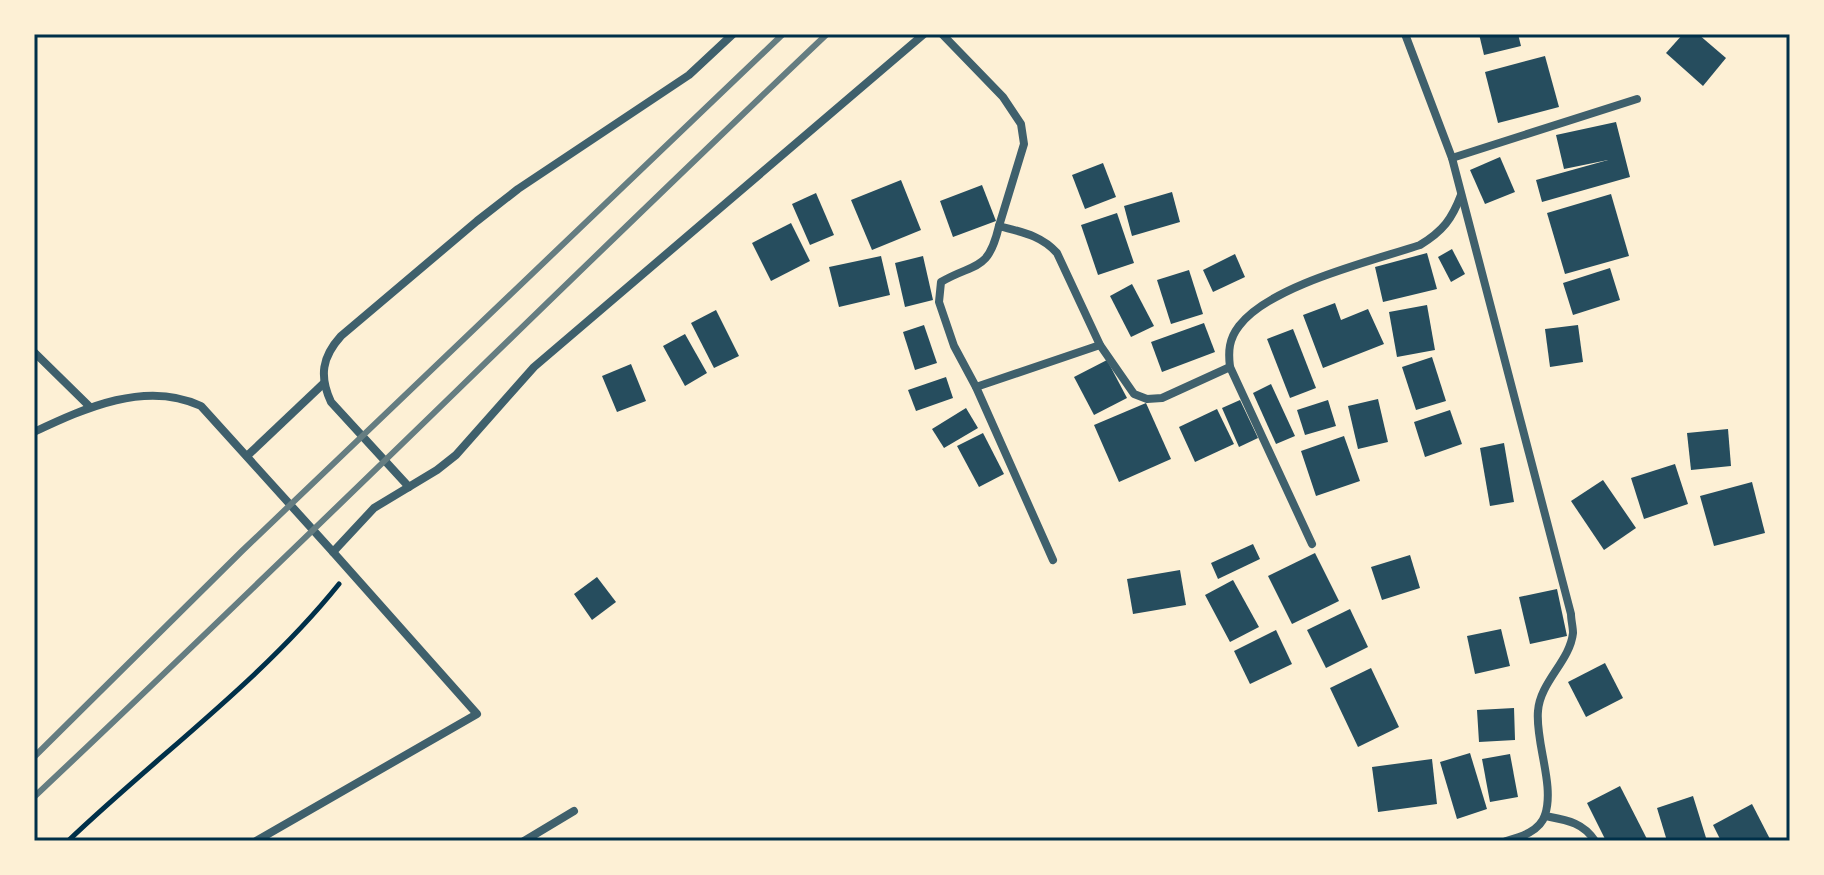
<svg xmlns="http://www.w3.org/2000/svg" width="1824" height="875" viewBox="0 0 1824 875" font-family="'Libre Baskerville',serif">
<rect width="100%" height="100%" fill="#fdf0d5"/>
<!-- building -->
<g fill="#264d5e">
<path d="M1479,34H1518L1521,46L1484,55Z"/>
<path d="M1683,34H1698L1726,58L1703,86L1666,53Z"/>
<path d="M1545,56L1559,107L1498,123L1485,72Z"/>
<path d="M1616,122L1630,177L1542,202L1536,180L1608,160L1564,169L1556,135Z"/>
<path d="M1500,157L1515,192L1485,204L1470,170Z"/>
<path d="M1103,163L1116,197L1085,209L1072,175Z"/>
<path d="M901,180L921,230L872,250L851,200Z"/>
<path d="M982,185L996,221L953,237L940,201Z"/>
<path d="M1172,192L1180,222L1132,236L1124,206Z"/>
<path d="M816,193L834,235L810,245L792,204Z"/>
<path d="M1611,194L1629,256L1565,274L1547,213Z"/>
<path d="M1117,213L1134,263L1098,275L1081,225Z"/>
<path d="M791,223L810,261L771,281L752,243Z"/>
<path d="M1452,249L1465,274L1451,282L1438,257Z"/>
<path d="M1427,253L1437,289L1383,302L1375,267Z"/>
<path d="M1235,254L1245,277L1213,292L1203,270Z"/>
<path d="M881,256L890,295L839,307L829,267Z"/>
<path d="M923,256L933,300L905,307L895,263Z"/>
<path d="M1610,268L1620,300L1573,315L1563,283Z"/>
<path d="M1189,270L1203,314L1171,324L1157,280Z"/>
<path d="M1132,284L1154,326L1131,337L1110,296Z"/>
<path d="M1335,303L1341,320L1368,309L1384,344L1323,368L1303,315Z"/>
<path d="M1427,305L1435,350L1397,357L1389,312Z"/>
<path d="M716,310L739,356L714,368L691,323Z"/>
<path d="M1204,323L1215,352L1162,372L1151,342Z"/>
<path d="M924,325L937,363L915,370L903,332Z"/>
<path d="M1578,325L1583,362L1550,367L1545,329Z"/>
<path d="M1293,329L1316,388L1290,398L1267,339Z"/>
<path d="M685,334L707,373L685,386L663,346Z"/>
<path d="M1432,357L1446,401L1416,410L1402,367Z"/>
<path d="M1107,360L1127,398L1094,415L1074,377Z"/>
<path d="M631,364L646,401L617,412L602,376Z"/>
<path d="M946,377L953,398L916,411L908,390Z"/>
<path d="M1271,384L1295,436L1276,444L1253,393Z"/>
<path d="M1378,399L1388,442L1358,449L1348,406Z"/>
<path d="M1240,400L1258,438L1239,447L1222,408Z"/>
<path d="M1328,400L1336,426L1305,435L1297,410Z"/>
<path d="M1146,403L1171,459L1119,482L1094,425Z"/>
<path d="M966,408L978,428L944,448L932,429Z"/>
<path d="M1217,409L1234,444L1195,462L1179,427Z"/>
<path d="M1450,410L1462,444L1425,457L1414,422Z"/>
<path d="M1728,429L1731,466L1691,470L1687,433Z"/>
<path d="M983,433L1004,474L979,487L957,446Z"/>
<path d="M1344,436L1360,481L1316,496L1301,451Z"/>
<path d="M1504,443L1514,502L1490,506L1480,448Z"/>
<path d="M1675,464L1688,504L1644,519L1631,478Z"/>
<path d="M1603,480L1636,528L1604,550L1571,501Z"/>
<path d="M1752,482L1765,533L1714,546L1700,496Z"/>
<path d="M1253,544L1260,559L1218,579L1211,563Z"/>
<path d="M1315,553L1339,601L1292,624L1268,576Z"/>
<path d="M1410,555L1420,588L1382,600L1371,567Z"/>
<path d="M1180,570L1186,605L1133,614L1127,579Z"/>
<path d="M597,577L616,602L592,620L574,594Z"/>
<path d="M1233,580L1259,627L1230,642L1205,595Z"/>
<path d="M1557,589L1567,636L1530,644L1519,597Z"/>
<path d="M1350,609L1368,647L1326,668L1307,630Z"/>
<path d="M1501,629L1510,666L1475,674L1467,636Z"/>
<path d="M1276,630L1292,664L1250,684L1234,651Z"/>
<path d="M1605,663L1623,698L1586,717L1568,682Z"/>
<path d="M1371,668L1399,727L1358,747L1330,688Z"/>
<path d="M1514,708L1515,740L1479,742L1477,710Z"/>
<path d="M1470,753L1487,809L1457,819L1440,762Z"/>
<path d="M1510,754L1518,797L1490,802L1482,759Z"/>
<path d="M1432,759L1437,804L1378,812L1372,767Z"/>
<path d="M1620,786L1648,841H1606L1587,803Z"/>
<path d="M1693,796L1707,841H1667L1657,808Z"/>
<path d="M1752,804L1771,841H1721L1713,825Z"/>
</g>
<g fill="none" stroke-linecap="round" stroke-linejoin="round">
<!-- path -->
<path stroke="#003049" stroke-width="5" d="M68,841C158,755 261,681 339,584"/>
<!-- minor -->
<g stroke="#3f606c" stroke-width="8">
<path d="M942,34L1003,97L1021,124L1024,144L999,226"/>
<path d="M1405,34L1452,158L1571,614C1571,620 1573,627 1573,633C1570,661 1540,682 1538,711C1535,742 1555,785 1545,815C1540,831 1521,837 1506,841"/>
<path d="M1452,158L1637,99"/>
<path d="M34,352L89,406"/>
<path d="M976,387L1100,345"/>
<path d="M34,432C85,408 146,380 201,406L333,552L374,508L437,470L456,455L534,367L924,34"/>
<path d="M247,456L323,384"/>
<path d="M409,487L331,402C319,376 322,357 341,336L477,221L518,189L689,75L733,34"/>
<path d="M1312,544L1230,367C1228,351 1229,339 1239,326C1270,285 1372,261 1420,245C1443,231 1452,219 1461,195"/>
<path d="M1053,560L976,387L954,346L939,302L941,282C975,262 988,273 999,226C1021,232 1041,235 1057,253L1100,345L1134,394L1147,399L1162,398L1230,367"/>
<path d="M1545,816C1566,820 1583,822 1595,841"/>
<path d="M256,841L477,714L333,552"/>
<path d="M524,841L574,811"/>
</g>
<!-- rail -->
<g stroke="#657d81" stroke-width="6">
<path d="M34,757L242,551L783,34"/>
<path d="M34,797C301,546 561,286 827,34"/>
</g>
</g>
<!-- border -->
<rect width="1824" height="875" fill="none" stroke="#fdf0d5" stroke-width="72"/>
<rect x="36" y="36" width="1752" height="803" fill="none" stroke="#003049" stroke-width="3"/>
</svg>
